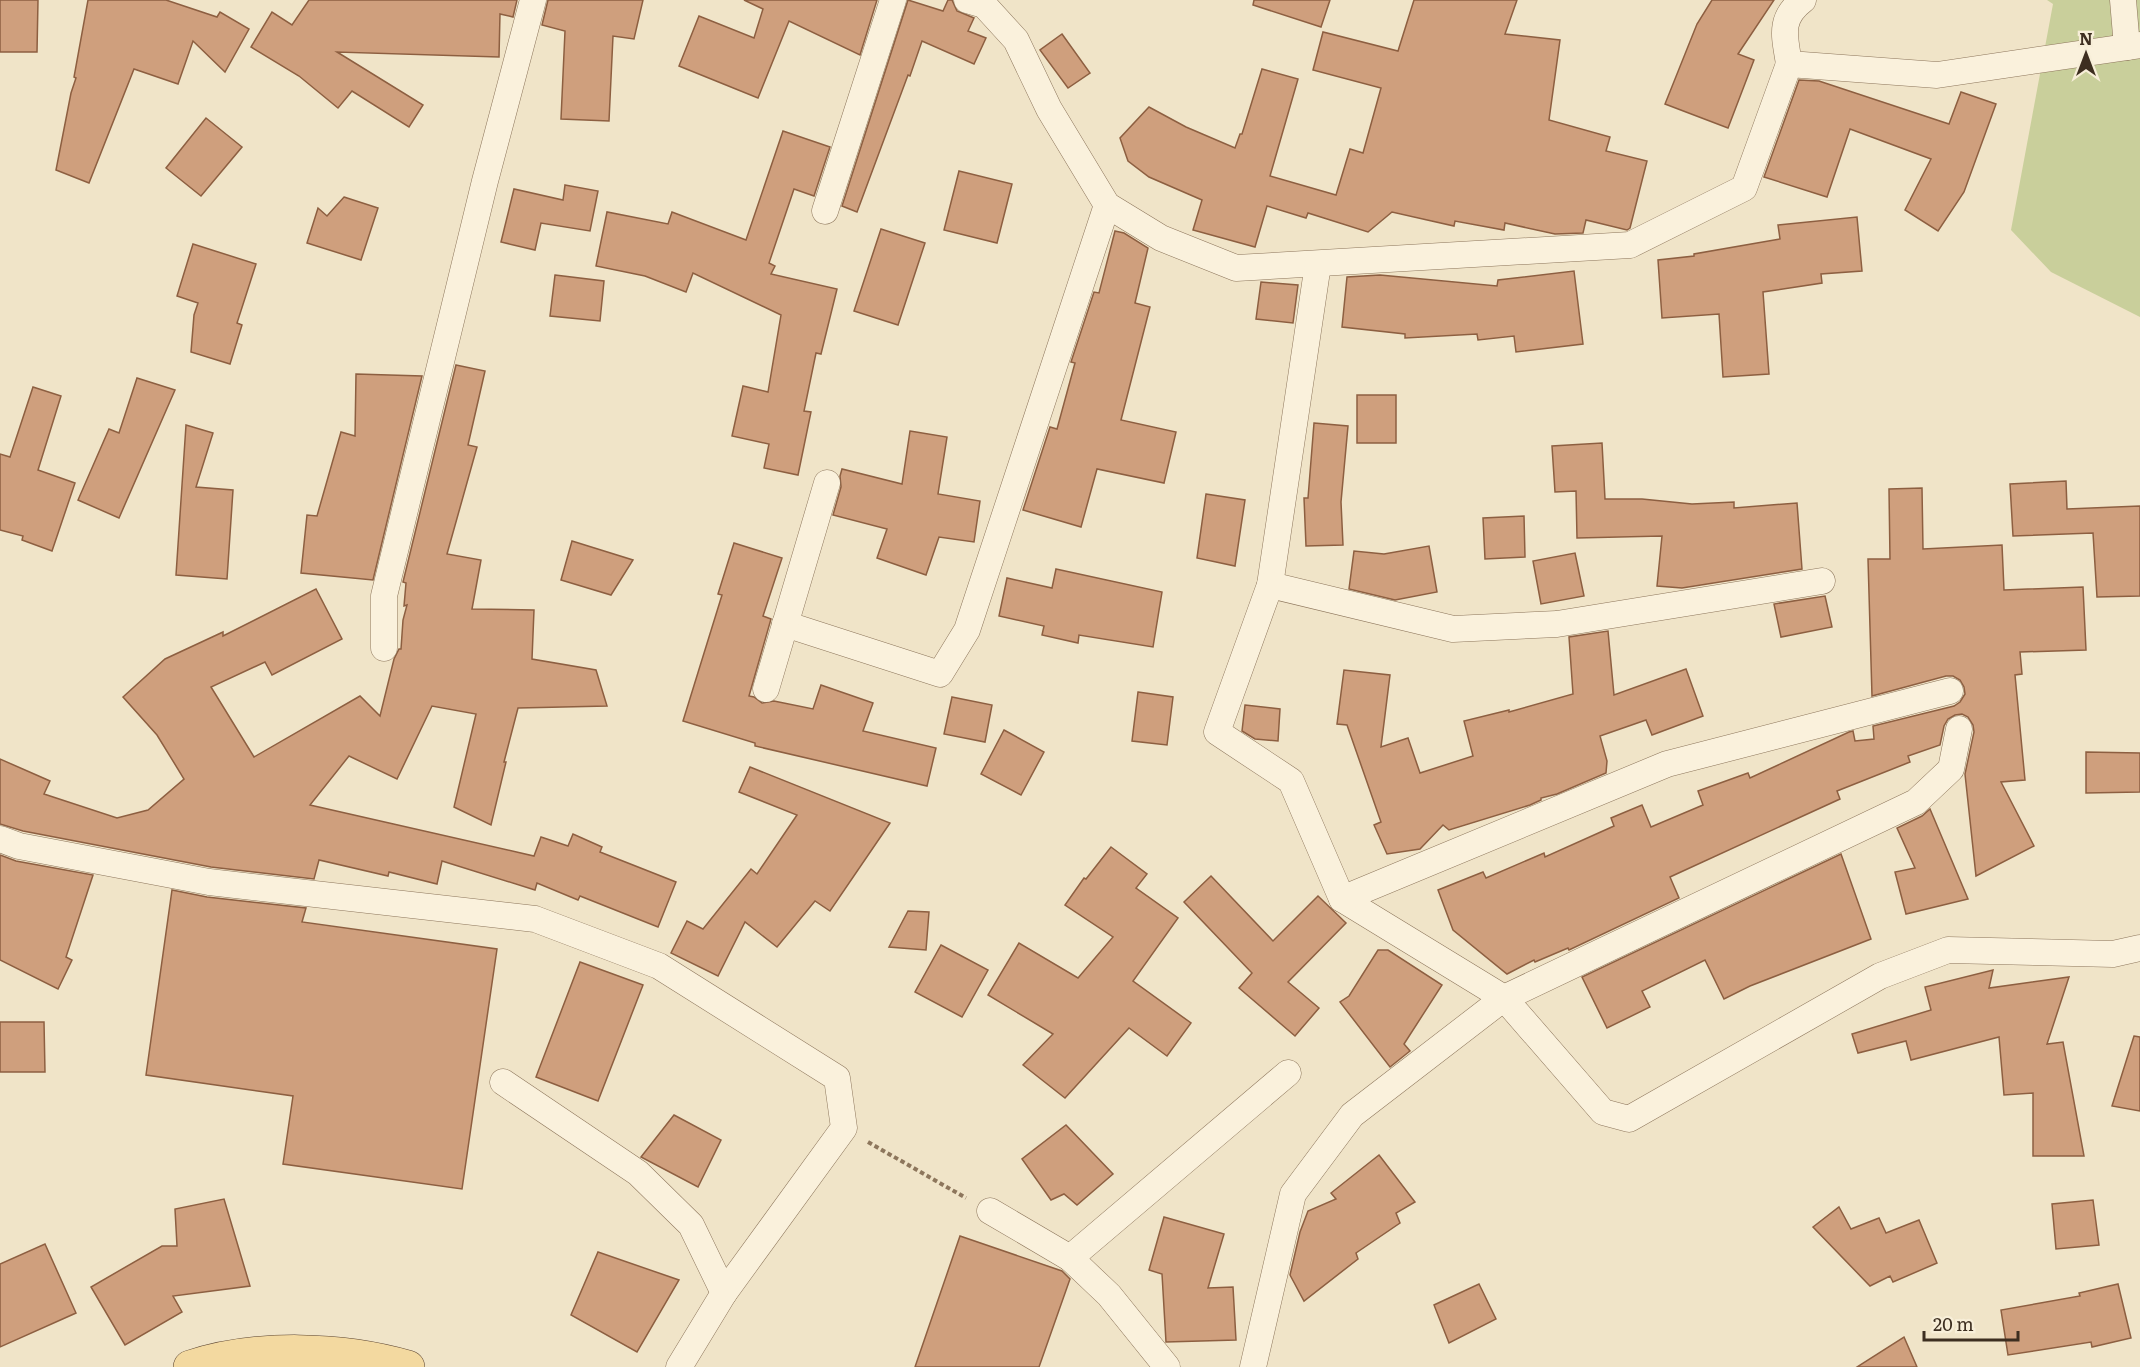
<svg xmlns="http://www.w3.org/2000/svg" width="2140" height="1367" viewBox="0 0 2140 1367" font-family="Literata,serif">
<rect width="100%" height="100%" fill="#f0e4c8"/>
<!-- green -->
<path fill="#c9cf9b" d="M2047,0H2140V317L2051,272L2011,230L2053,4Z"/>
<!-- building -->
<g fill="#cf9f7d" stroke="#8d5f41" stroke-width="1.5">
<path d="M0,0H38L37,52H0Z"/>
<path d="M88,0H166L217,17L220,12L249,29L225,72L193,41L178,84L134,69L89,183L56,170L71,93L76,78L74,77Z"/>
<path d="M309,0H517L513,17L500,14L499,57L337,52L423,105L409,127L352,91L338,108L299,76L251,47L272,12L292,25Z"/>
<path d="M548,0H643L634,39L613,36L609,121L561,119L565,31L542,25Z"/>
<path d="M744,0H877L860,55L789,21L758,98L679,66L699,16L754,38L763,9Z"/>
<path d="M908,0L943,11L948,0H952L957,11L974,18L968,31L986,38L974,64L922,41L910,76L908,75L857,212L842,206Z"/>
<path d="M1254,0H1330L1321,27L1253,5Z"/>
<path d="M1414,0H1517L1505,34L1560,40L1549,120L1610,137L1606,151L1647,161L1630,228L1627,230L1586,220L1583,233L1555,234L1505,223L1504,230L1455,221L1454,226L1392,212L1368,232L1308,213L1306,218L1267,206L1255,247L1193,230L1202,200L1149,177L1128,161L1120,138L1149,107L1186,127L1235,148L1240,134H1242L1262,69L1298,79L1270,176L1336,195L1350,149L1363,153L1381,88L1313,70L1323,32L1398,51Z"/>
<path d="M1712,0H1774L1738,54L1754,60L1728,128L1665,104L1697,24Z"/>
<path d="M1062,34L1090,73L1068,88L1040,50Z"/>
<path d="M1799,80L1819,81L1949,124L1961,92L1996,104L1964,192L1938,231L1905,210L1931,159L1850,129L1827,197L1764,177Z"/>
<path d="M206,118L242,147L201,196L166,168Z"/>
<path d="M783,131L830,147L814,196L794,189L769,263L775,266L771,274L837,289L821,354L816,353L804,411L811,412L798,475L764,468L769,444L732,436L743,386L768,392L781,315L693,273L686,292L645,276L596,266L607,212L668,224L672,212L746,240Z"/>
<path d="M959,171L1012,184L997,243L944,230Z"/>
<path d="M565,185L598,191L590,231L541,223L535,250L501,242L514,189L563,200Z"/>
<path d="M344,197L378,208L361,260L307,243L318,208L327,216Z"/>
<path d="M1857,217L1862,271L1821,274L1822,283L1763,292L1769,374L1723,377L1719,314L1662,318L1658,260L1694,256V254L1780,239L1778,225Z"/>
<path d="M881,229L925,243L898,325L854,311Z"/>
<path d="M1115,231L1124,233L1148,248L1135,303L1150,307L1121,420L1176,432L1164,483L1097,469L1081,527L1023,510L1050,427L1057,429L1075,363L1071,362L1094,292L1099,293Z"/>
<path d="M193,244L256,264L237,323L242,325L230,364L191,352L194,315L198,303L177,296Z"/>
<path d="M1574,271L1583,344L1516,352L1514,336L1478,340L1477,334L1405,338V334L1342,327L1347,277L1380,275L1497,286L1498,280Z"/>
<path d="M555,275L604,281L600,321L550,316Z"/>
<path d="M1261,282L1298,285L1293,323L1256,319Z"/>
<path d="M456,365L485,371L468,445L477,447L447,554L481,560L472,609L534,610L532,659L596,670L607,706L518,708L504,762H506L491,825L454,807L476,714L432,706L397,779L349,756L310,805L534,856L541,837L568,846L573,834L602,847L600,852L676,882L658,927L580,896L578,900L537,883L535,890L442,861L437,884L389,872L388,876L319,860L314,879L211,867L23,831L0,824V759L50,781L44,794L117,818L148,810L184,779L157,735L123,697L165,659L223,632V636L316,589L342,639L272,675L265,662L211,687L254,757L360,696L380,716L394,659L399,649H401L403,620L407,605L404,606L406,583L403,582Z"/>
<path d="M356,374L422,376L373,580L301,573L307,515L317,516L341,432L355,436Z"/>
<path d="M137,378L175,390L119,518L78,500L109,429L119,433Z"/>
<path d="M33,387L61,396L38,470L75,483L52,551L22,540L23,536L0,530V454L10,457Z"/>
<rect x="1357" y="395" width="39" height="48"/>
<path d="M1314,423L1348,426L1341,502L1343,545L1306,546L1304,498H1308Z"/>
<path d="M186,425L213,433L196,487L233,490L227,579L176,575Z"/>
<path d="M910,431L947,437L938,494L980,501L974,542L939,537L926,575L877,558L887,529L833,515L841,487L840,476L842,469L902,484Z"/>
<path d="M1602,443L1605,499H1642L1692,504L1734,502V508L1797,503L1802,569L1682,588L1657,586L1662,536L1577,538L1576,491L1555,492L1552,446Z"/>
<path d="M2066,481L2067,509L2140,506V596L2097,597L2093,533L2013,536L2010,484Z"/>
<path d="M1922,488L1923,549L2002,545L2004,590L2083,587L2086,650L2020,652L2022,674L2015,675L2025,780L2001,782L2034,846L1976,876L1965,774L1974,732L1973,725L1968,717L1962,714L1955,715L1948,719L1944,726L1940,745L1908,756L1910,762L1837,791L1840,799L1670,877L1679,898L1569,950L1568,948L1535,962L1534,960L1507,974L1453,930L1438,890L1483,872L1486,878L1544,853L1545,857L1614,826L1611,818L1642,805L1651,827L1703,805L1698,791L1748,773L1750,778L1849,732L1853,731L1855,741L1874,739L1873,726L1954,706L1960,702L1965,694L1964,687L1960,680L1953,676H1946L1872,696L1868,559H1890L1889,489Z"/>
<path d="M1206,494L1245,500L1235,566L1197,558Z"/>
<path d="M1524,516L1525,557L1485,559L1483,518Z"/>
<path d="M572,541L633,560L611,595L561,580Z"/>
<path d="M734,543L782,558L763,616L771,619L749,696L754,697L762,703L774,701L813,709L821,685L873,703L863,731L936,748L927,786L755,746V743L683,721L722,595L718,594Z"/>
<path d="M1429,546L1437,592L1395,600L1349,589L1354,551L1384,554Z"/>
<path d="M1575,553L1584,596L1541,604L1533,561Z"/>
<path d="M1056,569L1162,592L1153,647L1079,635L1078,643L1042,635L1044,626L999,616L1007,578L1052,588Z"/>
<path d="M1825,596L1832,627L1781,637L1774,604Z"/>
<path d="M1608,631L1614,695L1686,669L1703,716L1652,735L1646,720L1600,736L1607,761L1606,773L1557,794L1541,798V800L1530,805L1449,830L1443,825L1420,849L1387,854L1374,825L1381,822L1347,725L1337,724L1344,670L1390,675L1381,747L1408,738L1420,773L1473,756L1464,721L1509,710V712L1573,694L1569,637Z"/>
<path d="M1138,692L1173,697L1167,745L1132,741Z"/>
<path d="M952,697L992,705L985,742L944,734Z"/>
<path d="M1245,705L1280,709L1278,741L1255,739L1242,731Z"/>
<path d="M1004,730L1044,752L1021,795L981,774Z"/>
<path d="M2086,752L2140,753V792L2086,793Z"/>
<path d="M750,767L890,823L830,911L815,901L777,947L745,922L718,976L671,953L687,921L703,929L751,869L757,874L797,815L739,792Z"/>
<path d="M1930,809L1968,899L1906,914L1895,872L1915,868L1897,828L1922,816Z"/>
<path d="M1111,847L1147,874L1136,888L1178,918L1133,981L1191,1023L1167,1056L1129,1028L1065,1098L1023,1065L1053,1034L988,995L1019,943L1078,978L1113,937L1065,905L1084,878L1086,879Z"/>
<path d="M1841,854L1871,939L1750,986L1724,999L1705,960L1642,991L1650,1007L1607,1028L1582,977Z"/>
<path d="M0,855L16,861L93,875L66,957L72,960L58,989L0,960Z"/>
<path d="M1211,876L1273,941L1318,896L1346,923L1288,982L1319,1008L1295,1036L1239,988L1252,973L1184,902Z"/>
<path d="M172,890L207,897L306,908L302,922L497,949L462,1189L283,1164L293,1096L146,1075Z"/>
<path d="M908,911L929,912L926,950L889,947Z"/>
<path d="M941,945L988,970L962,1017L915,992Z"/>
<path d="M1378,950H1388L1442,985L1404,1044L1410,1051L1390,1067L1340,1002L1349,996Z"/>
<path d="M580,962L643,985L598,1101L536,1077Z"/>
<path d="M1993,970L1989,988L2069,977L2047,1044L2063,1042L2084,1156H2033V1093L2004,1095L1999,1037L1911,1060L1906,1041L1858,1053L1852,1034L1931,1010L1925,987Z"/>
<path d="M0,1022H44L45,1072H0Z"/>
<path d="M2134,1036L2140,1037V1111L2112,1106Z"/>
<path d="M674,1115L721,1140L698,1187L641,1157Z"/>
<path d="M1066,1125L1113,1174L1077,1205L1064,1194L1051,1200L1022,1159Z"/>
<path d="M1379,1155L1415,1202L1396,1213L1400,1223L1356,1253L1358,1259L1304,1301L1290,1275L1300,1232L1308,1211L1336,1199L1331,1193Z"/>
<path d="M224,1199L250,1286L173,1296L182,1312L125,1345L91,1287L162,1246H177L175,1209Z"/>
<path d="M2093,1200L2099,1245L2056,1249L2052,1204Z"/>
<path d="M1839,1207L1851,1229L1879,1218L1886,1233L1919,1220L1937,1263L1893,1282L1890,1276L1870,1286L1813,1227Z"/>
<path d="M1164,1217L1224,1234L1208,1288L1233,1287L1236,1340L1166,1342L1162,1274L1149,1270Z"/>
<path d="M960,1236L1062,1271L1070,1279L1039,1367H915Z"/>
<path d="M45,1244L76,1313L0,1347V1264Z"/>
<path d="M598,1252L679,1280L637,1352L571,1315Z"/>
<path d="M1479,1284L1496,1319L1449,1343L1434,1305Z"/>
<path d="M2118,1284L2131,1338L2092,1347L2091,1342L2008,1355L2001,1310L2080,1296L2079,1293Z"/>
<path d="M1904,1337L1917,1367H1857Z"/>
</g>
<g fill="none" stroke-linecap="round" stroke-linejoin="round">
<defs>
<g id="street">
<path d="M967,0L984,5L1016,40L1049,109L1107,205L1161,238L1236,268L1630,245L1744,188L1789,64L1937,75L2140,45"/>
<path d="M2123,0L2127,47"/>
<path d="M1789,64C1785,37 1778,19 1803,0"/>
<path d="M825,211L893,0"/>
<path d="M1318,264L1270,585L1217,732L1291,781L1342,899L1504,998L1603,1112L1629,1119L1880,976L1948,950L2113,954L2140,948"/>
<path d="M1270,585L1453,629L1557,624L1822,581"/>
<path d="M785,624L940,674L967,630L1107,205"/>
<path d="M384,648V596L485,181L533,0"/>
<path d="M766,689L827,483"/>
<path d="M0,839L19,846L209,882L535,919L659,966L837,1078L844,1128L724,1293L679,1367"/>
<path d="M1342,899L1667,764L1950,691"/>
<path d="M503,1082L638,1173L691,1225L724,1293"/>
<path d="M990,1211L1070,1258L1109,1295L1167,1367"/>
<path d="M1070,1258L1288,1073"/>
<path d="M1253,1367L1293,1194L1352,1115L1504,998L1916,802L1951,769L1959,729"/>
</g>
<path id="primary" d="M190,1367C255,1345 343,1348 408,1367"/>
</defs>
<!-- street casing -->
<use href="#street" stroke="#8d765c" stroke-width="27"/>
<!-- primary casing -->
<use href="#primary" stroke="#5b4430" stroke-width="34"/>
<!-- path -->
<path stroke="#8d765c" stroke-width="4" stroke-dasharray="4.5 3" stroke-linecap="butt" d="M868,1142L966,1198"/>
<!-- street -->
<use href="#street" stroke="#faf1dc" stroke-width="26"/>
<!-- primary -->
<use href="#primary" stroke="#f3d9a0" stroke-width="33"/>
</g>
<!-- north arrow -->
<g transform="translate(2086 54)" stroke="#f7eed8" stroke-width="4.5" paint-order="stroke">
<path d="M0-4.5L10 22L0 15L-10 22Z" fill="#3d2e20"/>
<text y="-9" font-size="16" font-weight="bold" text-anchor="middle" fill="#3d2e20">N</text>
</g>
<!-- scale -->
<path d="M1924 1331v9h94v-9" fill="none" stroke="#3d2e20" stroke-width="3"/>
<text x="1933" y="1331" font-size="18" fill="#3d2e20" stroke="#f7eed8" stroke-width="4.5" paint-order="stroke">20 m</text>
</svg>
